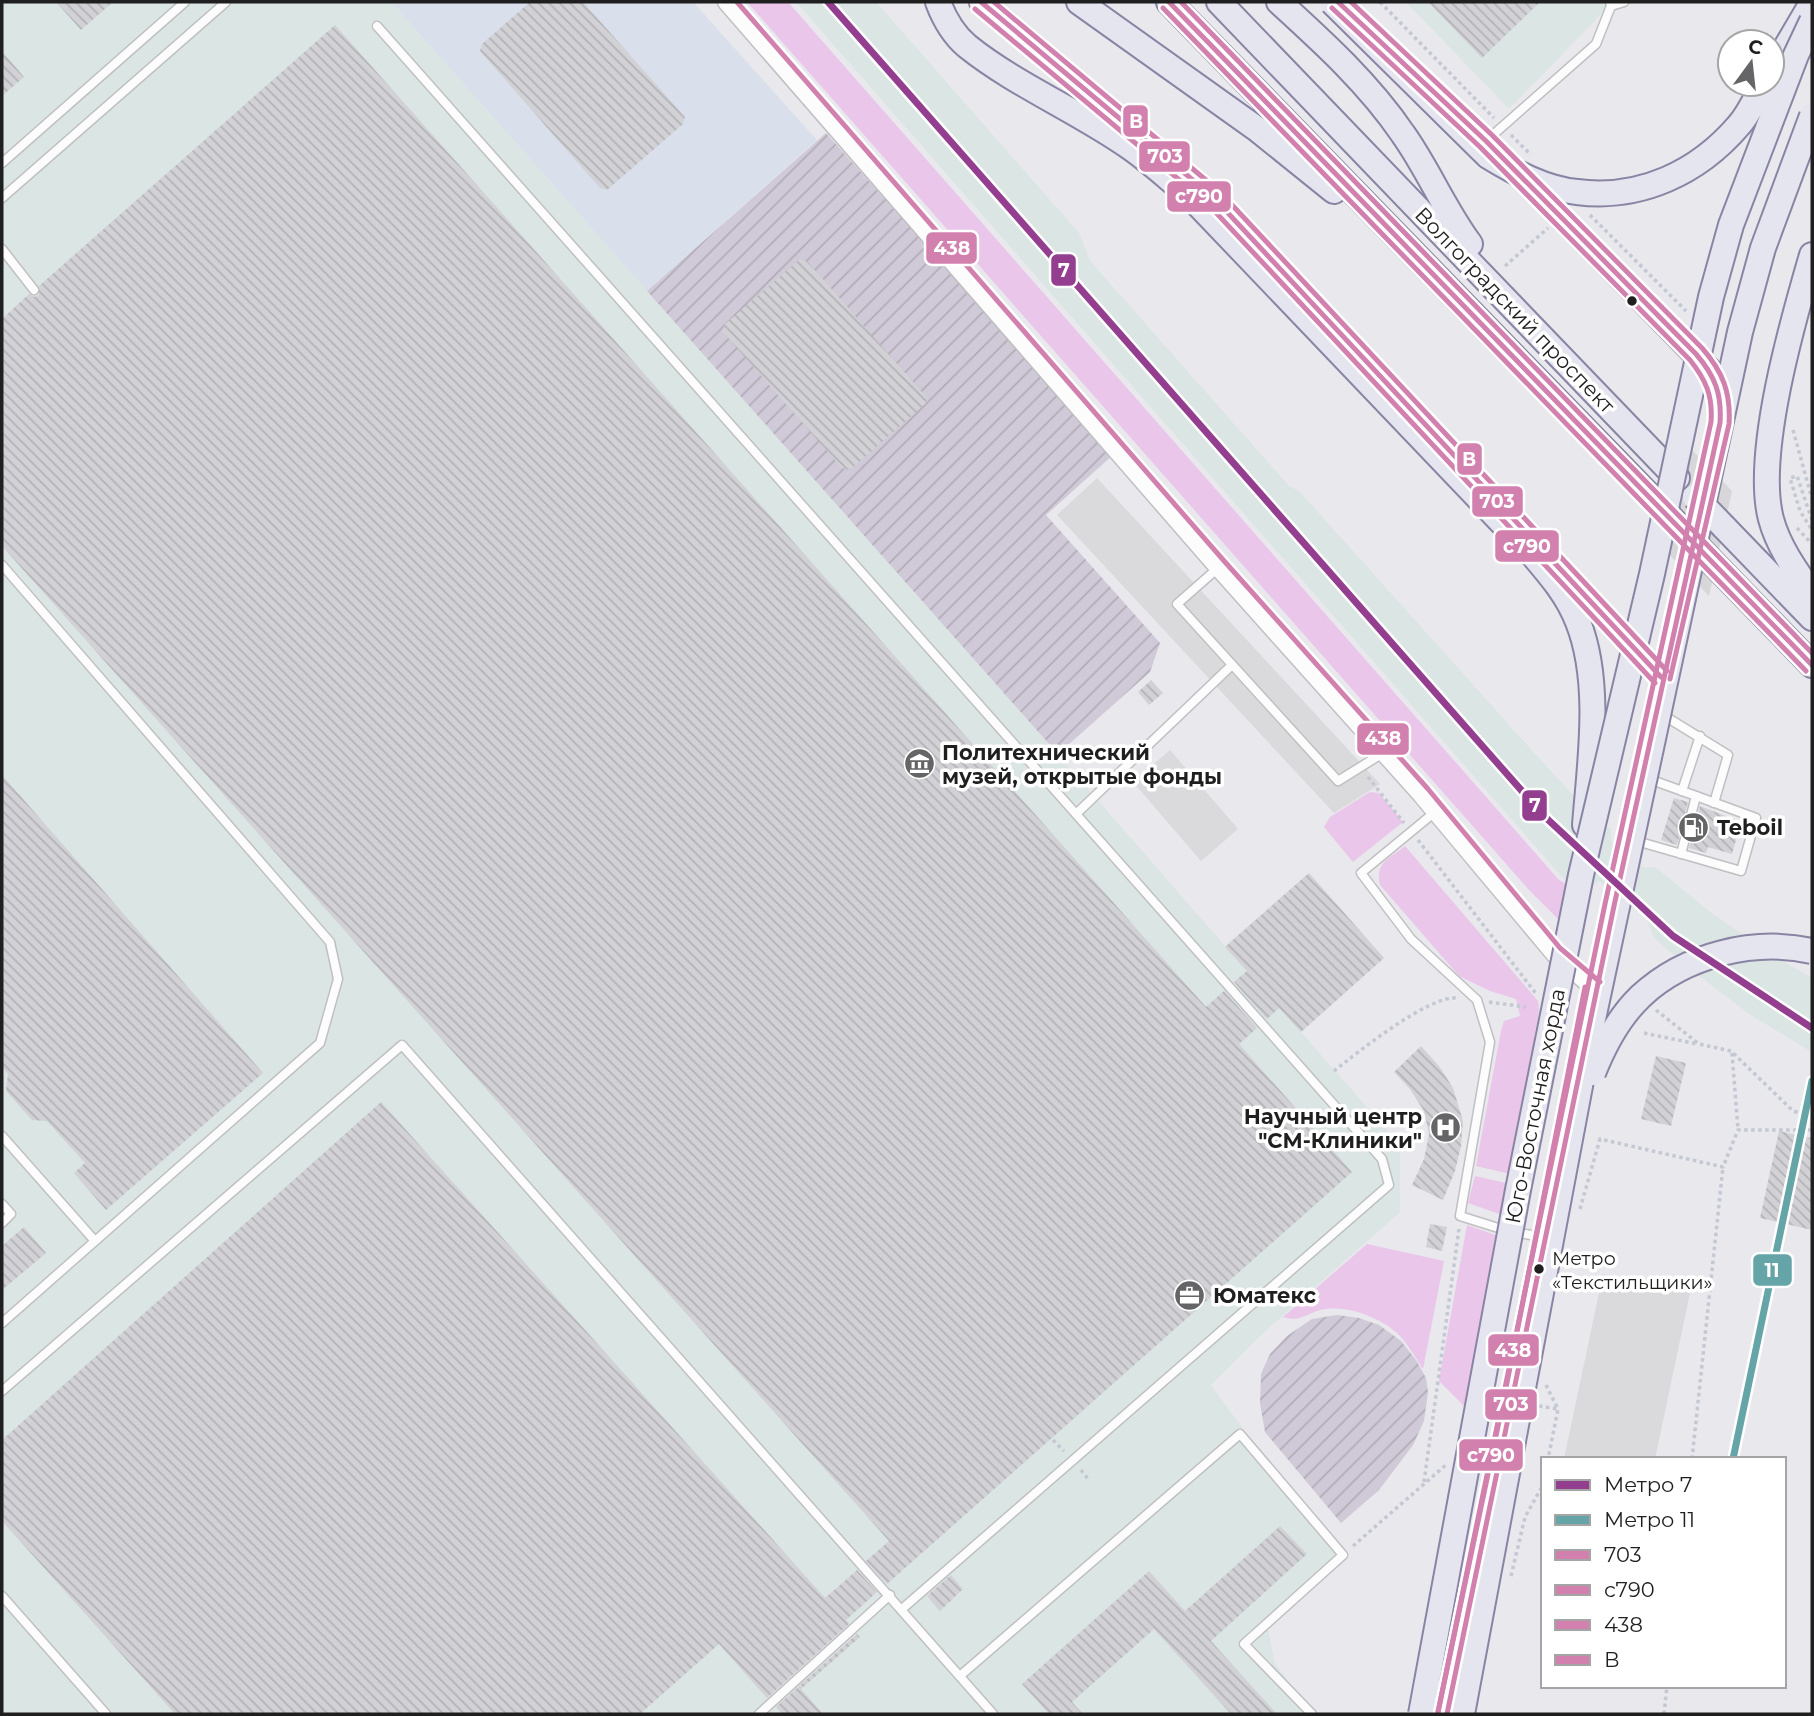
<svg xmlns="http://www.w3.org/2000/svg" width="1814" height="1716" viewBox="0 0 1814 1716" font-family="Montserrat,sans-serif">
<defs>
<pattern id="construction-furrows" width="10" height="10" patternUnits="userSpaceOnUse" patternTransform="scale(1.75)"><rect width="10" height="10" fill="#d0c9d7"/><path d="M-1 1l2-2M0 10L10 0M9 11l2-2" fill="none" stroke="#b2acb8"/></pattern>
<pattern id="building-back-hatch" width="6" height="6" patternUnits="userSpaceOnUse" patternTransform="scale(1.75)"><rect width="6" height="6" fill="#d1d1d6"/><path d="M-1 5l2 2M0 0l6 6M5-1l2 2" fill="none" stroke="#b3b3b7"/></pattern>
</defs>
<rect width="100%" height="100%" fill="#e8e8ed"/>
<!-- commercial -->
<path fill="#d9e0eb" d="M391,2H693L817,140L647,291Z"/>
<!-- industrial -->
<g fill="#dbe5e4">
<path d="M2,2H391L1048,743L1225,946L1309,873L1384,958L1301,1032L1400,1145V1212L1261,1335L1211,1385L1262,1455L1349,1558L1267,1624L1275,1664L1313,1714H2Z"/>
<path d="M796,2H876L1079,233L1090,261L1289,486L1299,491L1546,766L1597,820L1611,829V841L1644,868L1655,867L1714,915L1789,965L1812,978V1052L1749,1014L1689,968L1654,938L1646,918L1599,881L1585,892L1564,879Z"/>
<path d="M1406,2H1613L1509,109Z"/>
</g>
<!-- construction -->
<g fill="url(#construction-furrows)">
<path d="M826,133L1113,455L1046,515L1160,643L1150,672L1058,754L647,291Z"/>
<path d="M1337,1315L1359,1318L1379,1325L1401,1341L1416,1360L1426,1378L1428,1392L1424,1421L1413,1445L1379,1490L1341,1523L1265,1432L1260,1403L1261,1374L1270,1354L1287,1336L1312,1319Z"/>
</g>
<!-- grass -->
<g fill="#eac6ea">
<path d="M747,2H788L1559,880L1576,890L1563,924L1529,890Z"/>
<path d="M1370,792L1379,793L1403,822L1353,862L1324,827L1330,817Z"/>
<path d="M1405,846L1538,1001C1542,1018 1530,1036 1535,1053L1510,1174L1476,1166L1501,1031L1504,1021L1520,1016L1516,999L1490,991L1459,976L1380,885C1375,862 1389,859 1405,846Z"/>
<path d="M1475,1176L1510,1184L1505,1216L1468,1203Z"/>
<path d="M1467,1225L1501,1237L1465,1407L1439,1381Z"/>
<path d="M1367,1244L1444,1261L1423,1369C1415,1357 1407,1342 1397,1333C1379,1317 1349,1306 1325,1309C1307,1312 1302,1323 1283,1317Z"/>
</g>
<!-- parking -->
<g fill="#dadadc">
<path d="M1097,478L1380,784L1334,813L1057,515Z"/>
<path d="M1170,750L1238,829L1201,861L1133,782Z"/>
<path d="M1603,1274L1690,1293L1655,1459H1564Z"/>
</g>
<!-- pier -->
<path fill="#d7d7d9" d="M1685,443L1732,491L1709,596L1660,545Z"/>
<!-- building -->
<g fill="url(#building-back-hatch)">
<path d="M56,2H113L81,30Z"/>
<path d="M530,2H583L685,117L683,124L607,190L600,188L480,51L482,44Z"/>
<path d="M1428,2H1540L1482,58Z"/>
<path d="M335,25L1206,1007L1224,991L1257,1028L1239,1044L1352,1172L887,1584L866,1561L889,1541L2,546V319L29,294L34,297L39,295V286Z"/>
<path d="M2,51L24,77L2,96Z"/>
<path d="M800,259L807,261L927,398L925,404L850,470L842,468L722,331L725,324Z"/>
<path d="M1151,680L1163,693L1149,705L1138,692Z"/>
<path d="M2,775L263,1073L106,1210L74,1173L85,1163L47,1121L32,1120L6,1091L8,1074L2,1067Z"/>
<path d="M1674,798L1688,802L1677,845L1661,840Z"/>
<path d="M1700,806L1741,822L1732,854L1708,847L1706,853L1689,848Z"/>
<path d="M1309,873L1384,958L1301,1032L1279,1008L1267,1019L1234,982L1247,971L1225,947Z"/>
<path d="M1421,1046L1439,1066L1453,1088L1463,1121L1461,1146L1455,1171L1443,1200L1412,1185L1424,1159L1429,1134L1424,1111L1410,1089L1394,1072Z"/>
<path d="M1656,1056L1686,1063L1671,1126L1641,1119Z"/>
<path d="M381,1102L825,1598L857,1570L877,1592L846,1620L849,1624L767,1698L719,1644L640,1714H175L2,1521V1440Z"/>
<path d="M1779,1131L1812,1138V1230L1760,1218Z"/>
<path d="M1430,1224L1447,1227L1442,1251L1426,1247Z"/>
<path d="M24,1227L46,1253L2,1290V1246Z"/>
<path d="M1280,1526L1307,1554L1211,1641L1277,1714H1231L1154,1629L1072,1702L1083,1714H1049L1022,1684L1149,1571L1185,1611Z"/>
<path d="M951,1575L963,1589L940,1611L927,1596Z"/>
<path d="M857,1634L860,1637L801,1689L823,1714H782L776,1707Z"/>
</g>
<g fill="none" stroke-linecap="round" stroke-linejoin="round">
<defs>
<g id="service">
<path d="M1611,6L1624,2"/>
<path d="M377,26L1382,1159L1389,1185L902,1609"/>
<path d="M1486,141L1596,44L1611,6L1610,2"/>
<path d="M2,163L185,2"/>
<path d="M2,198L226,2"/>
<path d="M2,249L34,290"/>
<path d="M2,565L330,942L338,979L320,1043L2,1323"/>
<path d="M1218,568L1177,604L1338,781L1383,753"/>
<path d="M1663,715L1728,755L1714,803"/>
<path d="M1649,779L1696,796L1681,854"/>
<path d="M1682,791L1700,736"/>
<path d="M1435,812L1361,873L1411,939L1477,1000L1490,1042L1460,1216L1511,1232L1545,1237"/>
<path d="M1076,814L1232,665"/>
<path d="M1633,840L1741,871L1756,818L1696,796"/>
<path d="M2,1136L95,1241"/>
<path d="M2,1204L11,1214L2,1223"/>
<path d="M2,1391L402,1045L993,1714"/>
<path d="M2,1596L106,1714"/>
<path d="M961,1675L1240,1434L1343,1555L1244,1644L1312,1714"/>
<path d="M759,1714L890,1595"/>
</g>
<path id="minor" d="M726,2L1218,568L1421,795L1554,954L1594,989"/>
<g id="secondary">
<path d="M981,2L1213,197L1437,437"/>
<path d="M1519,174L1709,369L1720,391L1721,410"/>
<path d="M1541,549L1661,677"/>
<path d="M1447,1714L1476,1577"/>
</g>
<g id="primary">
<path d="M938,2C944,18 954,35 967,46C1014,84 1078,111 1128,146C1150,161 1170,180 1191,197L1533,555C1551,576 1568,596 1578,622C1602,682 1590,762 1585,825"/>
<path d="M1079,2L1257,129L1334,191"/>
<path d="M1169,2L1668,515"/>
<path d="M1219,2L1677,478"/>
<path d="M1279,2C1324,43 1369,84 1403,134C1428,169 1444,209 1470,244"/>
<path d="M1772,71L1812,3"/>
<path d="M1812,255C1793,320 1754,455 1771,519C1778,546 1796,571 1812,594"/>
<path d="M1724,527L1812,618"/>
<path d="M1715,565L1812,665"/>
<path d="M1462,1714L1513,1441"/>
</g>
</defs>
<!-- service casing -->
<use href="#service" stroke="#c0c0c3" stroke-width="11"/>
<!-- minor casing -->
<use href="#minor" stroke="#c0c0c3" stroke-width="19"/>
<!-- secondary casing -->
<use href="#secondary" stroke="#8e7f98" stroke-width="26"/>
<!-- primary casing -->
<use href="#primary" stroke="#8a84a4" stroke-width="28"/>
<!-- path -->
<g stroke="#c4c8d3" stroke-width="3.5" stroke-dasharray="3.5 3.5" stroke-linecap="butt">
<path d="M1380,2L1494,118"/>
<path d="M1511,135L1531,155"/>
<path d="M1590,215L1686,311"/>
<path d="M1505,266L1548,228"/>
<path d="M1793,430L1812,499"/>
<path d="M1812,520L1797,476L1790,478L1800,511L1812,530"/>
<path d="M1797,528L1812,544"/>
<path d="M1368,777L1404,823"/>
<path d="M1418,840L1537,995"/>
<path d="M1489,1002L1526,1007"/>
<path d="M1656,1010L1699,1044L1731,1051L1793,1111L1812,1116"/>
<path d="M1644,1033L1697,1044"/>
<path d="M1732,1053L1738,1129"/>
<path d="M1334,1071C1358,1052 1429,995 1457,998"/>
<path d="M1580,1209L1600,1139L1723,1167L1738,1130H1812"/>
<path d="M1546,1385L1558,1409L1548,1459"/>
<path d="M1539,1406L1558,1409"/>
<path d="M1053,1440L1064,1451"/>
<path d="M1692,1459L1723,1167"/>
<path d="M1081,1470L1088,1479"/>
<path d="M1424,1482L1459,1229"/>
<path d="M1353,1546L1447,1464"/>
<path d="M1511,1576L1525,1517L1543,1485"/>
<path d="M1664,1714L1667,1686"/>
</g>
<!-- service -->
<use href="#service" stroke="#fcfcfc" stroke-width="8"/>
<!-- minor -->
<use href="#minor" stroke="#fcfcfc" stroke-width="16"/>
<!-- secondary -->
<use href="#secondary" stroke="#f0ebf4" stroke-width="23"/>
<!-- primary -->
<use href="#primary" stroke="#e5e5f0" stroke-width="24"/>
<defs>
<g id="primary-bridge">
<path d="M1332,2L1488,156C1514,172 1545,189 1577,192C1640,200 1698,173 1739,125C1749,114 1756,97 1764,84"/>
<path d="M1695,497L1724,527"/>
<path d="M1668,515L1715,565"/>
<path d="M1593,1073C1604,1045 1619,1017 1641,996C1685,955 1754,938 1812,951"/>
<path d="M1513,1441L1590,1033L1740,332L1763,248L1812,116"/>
<path d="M1421,1714L1518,1190L1581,875L1652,574L1711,297L1731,225L1796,55L1812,21"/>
</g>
</defs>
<!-- primary-bridge casing -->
<use href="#primary-bridge" stroke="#8a84a4" stroke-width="28" stroke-linecap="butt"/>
<!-- primary-bridge -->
<use href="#primary-bridge" stroke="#e5e5f0" stroke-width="24"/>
<defs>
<g id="bus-1">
<path d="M981,2L1213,197L1661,677"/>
<path d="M1169,2L1812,665"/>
<path d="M1338,2L1486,141L1696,354C1715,376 1722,394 1720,423L1614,906L1447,1714"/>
</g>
<g id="bus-2">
<path d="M1163,8L1806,671"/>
<path d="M1332,8L1480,147L1690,360C1706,380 1713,396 1711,422L1605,904L1438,1712"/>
<path d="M975,9L1207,203L1655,683"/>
</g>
<g id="bus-3">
<path d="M737,2L1225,562L1428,789L1560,948L1600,982"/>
<path d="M1438,1712L1504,1398L1585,987"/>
</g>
<g id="bus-4">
<path d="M994,2L1219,191L1667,671"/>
<path d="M1181,2L1812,653"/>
<path d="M1351,2L1492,135L1702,348C1723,372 1731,393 1729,424L1670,679"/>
</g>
</defs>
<!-- bus-1 casing -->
<use href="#bus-1" stroke="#fff" stroke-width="10"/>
<!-- bus-2 casing -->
<use href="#bus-2" stroke="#fff" stroke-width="10"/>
<!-- bus-3 casing -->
<use href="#bus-3" stroke="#fff" stroke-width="10"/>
<!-- bus-4 casing -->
<use href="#bus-4" stroke="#fff" stroke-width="10"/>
<!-- bus-1 -->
<use href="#bus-1" stroke="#d281ae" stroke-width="5"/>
<!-- bus-2 -->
<use href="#bus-2" stroke="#d281ae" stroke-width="5"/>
<!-- bus-3 -->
<use href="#bus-3" stroke="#d281ae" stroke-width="5"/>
<!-- bus-4 -->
<use href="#bus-4" stroke="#d281ae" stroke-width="5"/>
<defs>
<path id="metro-1" d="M828,2L1543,815L1673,936L1812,1028"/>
<path id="metro-2" d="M1733,1459L1812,1081"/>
</defs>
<!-- metro-1 casing -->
<use href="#metro-1" stroke="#fff" stroke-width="12"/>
<!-- metro-2 casing -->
<use href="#metro-2" stroke="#fff" stroke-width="12"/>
<!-- metro-1 -->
<use href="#metro-1" stroke="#943e90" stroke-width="7"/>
<!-- metro-2 -->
<use href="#metro-2" stroke="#66a5a7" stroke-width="7"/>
</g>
<!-- icons -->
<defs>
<symbol id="museum-disc" viewBox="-11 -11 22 22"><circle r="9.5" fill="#656567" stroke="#fff"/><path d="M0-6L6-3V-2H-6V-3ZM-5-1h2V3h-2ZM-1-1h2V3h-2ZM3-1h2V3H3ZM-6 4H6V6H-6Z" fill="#fff"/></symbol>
<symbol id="fuel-disc" viewBox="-11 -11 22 22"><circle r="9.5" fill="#656567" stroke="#fff"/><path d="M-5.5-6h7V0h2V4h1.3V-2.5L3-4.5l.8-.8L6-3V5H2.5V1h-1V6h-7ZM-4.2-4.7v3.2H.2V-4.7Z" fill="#fff"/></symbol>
<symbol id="hospital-disc" viewBox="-11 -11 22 22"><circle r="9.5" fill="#656567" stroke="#fff"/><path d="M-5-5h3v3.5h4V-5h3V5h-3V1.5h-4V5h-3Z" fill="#fff"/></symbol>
<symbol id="office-disc" viewBox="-11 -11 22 22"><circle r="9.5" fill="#656567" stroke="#fff"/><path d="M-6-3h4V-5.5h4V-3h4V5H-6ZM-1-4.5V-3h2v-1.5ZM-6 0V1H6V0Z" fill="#fff"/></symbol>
</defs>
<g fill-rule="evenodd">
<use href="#museum-disc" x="902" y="746" width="35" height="35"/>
<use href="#fuel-disc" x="1676" y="810" width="35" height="35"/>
<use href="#hospital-disc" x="1428" y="1110" width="35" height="35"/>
<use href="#office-disc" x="1172" y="1278" width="35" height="35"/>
</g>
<!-- markers -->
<g fill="#1f1f1f" stroke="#fff" stroke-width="2.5">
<circle cx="1632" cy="301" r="6"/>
<circle cx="1539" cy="1269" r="6"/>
</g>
<g text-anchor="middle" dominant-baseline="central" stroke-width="7" stroke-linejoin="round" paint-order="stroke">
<!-- bus labels -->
<g font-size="19" fill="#1f1f1f" stroke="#fff" text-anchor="start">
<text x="1552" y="1258">Метро<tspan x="1552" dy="24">«Текстильщики»</tspan></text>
</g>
<!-- street labels -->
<g font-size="21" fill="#1f1f1f" stroke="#fff">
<text transform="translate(1515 310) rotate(46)">Волгоградский проспект</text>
<text transform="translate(1535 1106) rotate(-79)">Юго-Восточная хорда</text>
</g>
<!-- poi labels -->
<g font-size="21" font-weight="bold" fill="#1f1f1f" stroke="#fff" text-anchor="start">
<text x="942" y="752">Политехнический<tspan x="942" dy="24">музей, открытые фонды</tspan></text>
<text x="1717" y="827">Teboil</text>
<text x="1422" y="1116" text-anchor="end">Научный центр<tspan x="1422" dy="24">"СМ-Клиники"</tspan></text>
<text x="1213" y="1295">Юматекс</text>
</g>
</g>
<g stroke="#fff" stroke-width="2.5">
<rect x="1122" y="104" width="27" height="34" rx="7" fill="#d281ae"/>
<rect x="1138" y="140" width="53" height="33" rx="7" fill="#d281ae"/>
<rect x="1166" y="180" width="66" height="33" rx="7" fill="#d281ae"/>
<rect x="925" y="231" width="53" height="34" rx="7" fill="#d281ae"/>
<rect x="1050" y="253" width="27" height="34" rx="7" fill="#943e90"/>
<rect x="1456" y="442" width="27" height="34" rx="7" fill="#d281ae"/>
<rect x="1471" y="485" width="53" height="33" rx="7" fill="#d281ae"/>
<rect x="1494" y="529" width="66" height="34" rx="7" fill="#d281ae"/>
<rect x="1356" y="722" width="54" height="34" rx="7" fill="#d281ae"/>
<rect x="1521" y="789" width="27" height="33" rx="7" fill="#943e90"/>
<rect x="1752" y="1253" width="41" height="34" rx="7" fill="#66a5a7"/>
<rect x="1487" y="1333" width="53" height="34" rx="7" fill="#d281ae"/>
<rect x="1484" y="1388" width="54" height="33" rx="7" fill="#d281ae"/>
<rect x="1458" y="1438" width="66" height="34" rx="7" fill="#d281ae"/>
</g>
<g font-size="19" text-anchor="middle" font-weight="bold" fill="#fff">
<text x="1136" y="128">В</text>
<text x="1165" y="163">703</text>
<text x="1199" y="203">с790</text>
<text x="952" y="255">438</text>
<text x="1064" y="277">7</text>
<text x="1469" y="466">В</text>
<text x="1497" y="508">703</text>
<text x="1527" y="553">с790</text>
<text x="1383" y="745">438</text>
<text x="1535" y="812">7</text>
<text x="1772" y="1277">11</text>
<text x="1513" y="1357">438</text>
<text x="1511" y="1411">703</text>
<text x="1491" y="1462">с790</text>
</g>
<!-- border -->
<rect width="1814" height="1716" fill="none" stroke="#1f1f1f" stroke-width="7"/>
<!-- legend -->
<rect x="1541" y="1457" width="245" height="231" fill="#ffffff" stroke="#a5a5a5" stroke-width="2"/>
<rect x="1555" y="1480" width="35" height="10" fill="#943e90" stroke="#a5a5a5" stroke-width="2"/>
<text x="1604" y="1492" font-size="21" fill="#1f1f1f">Метро 7</text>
<rect x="1555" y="1515" width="35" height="10" fill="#66a5a7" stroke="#a5a5a5" stroke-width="2"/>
<text x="1604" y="1527" font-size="21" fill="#1f1f1f">Метро 11</text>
<rect x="1555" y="1550" width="35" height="10" fill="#d281ae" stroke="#a5a5a5" stroke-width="2"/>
<text x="1604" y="1562" font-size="21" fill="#1f1f1f">703</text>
<rect x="1555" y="1585" width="35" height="10" fill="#d281ae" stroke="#a5a5a5" stroke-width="2"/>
<text x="1604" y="1597" font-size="21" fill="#1f1f1f">с790</text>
<rect x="1555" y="1620" width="35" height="10" fill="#d281ae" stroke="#a5a5a5" stroke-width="2"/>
<text x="1604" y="1632" font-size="21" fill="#1f1f1f">438</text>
<rect x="1555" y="1655" width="35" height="10" fill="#d281ae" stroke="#a5a5a5" stroke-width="2"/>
<text x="1604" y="1667" font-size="21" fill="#1f1f1f">В</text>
<!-- north arrow -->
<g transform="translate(1751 63) rotate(15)"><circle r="33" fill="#ffffff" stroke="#a5a5a5" stroke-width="2"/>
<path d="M0-5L12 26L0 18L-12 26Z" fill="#656567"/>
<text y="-10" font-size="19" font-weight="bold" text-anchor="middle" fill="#1f1f1f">С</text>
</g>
</svg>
